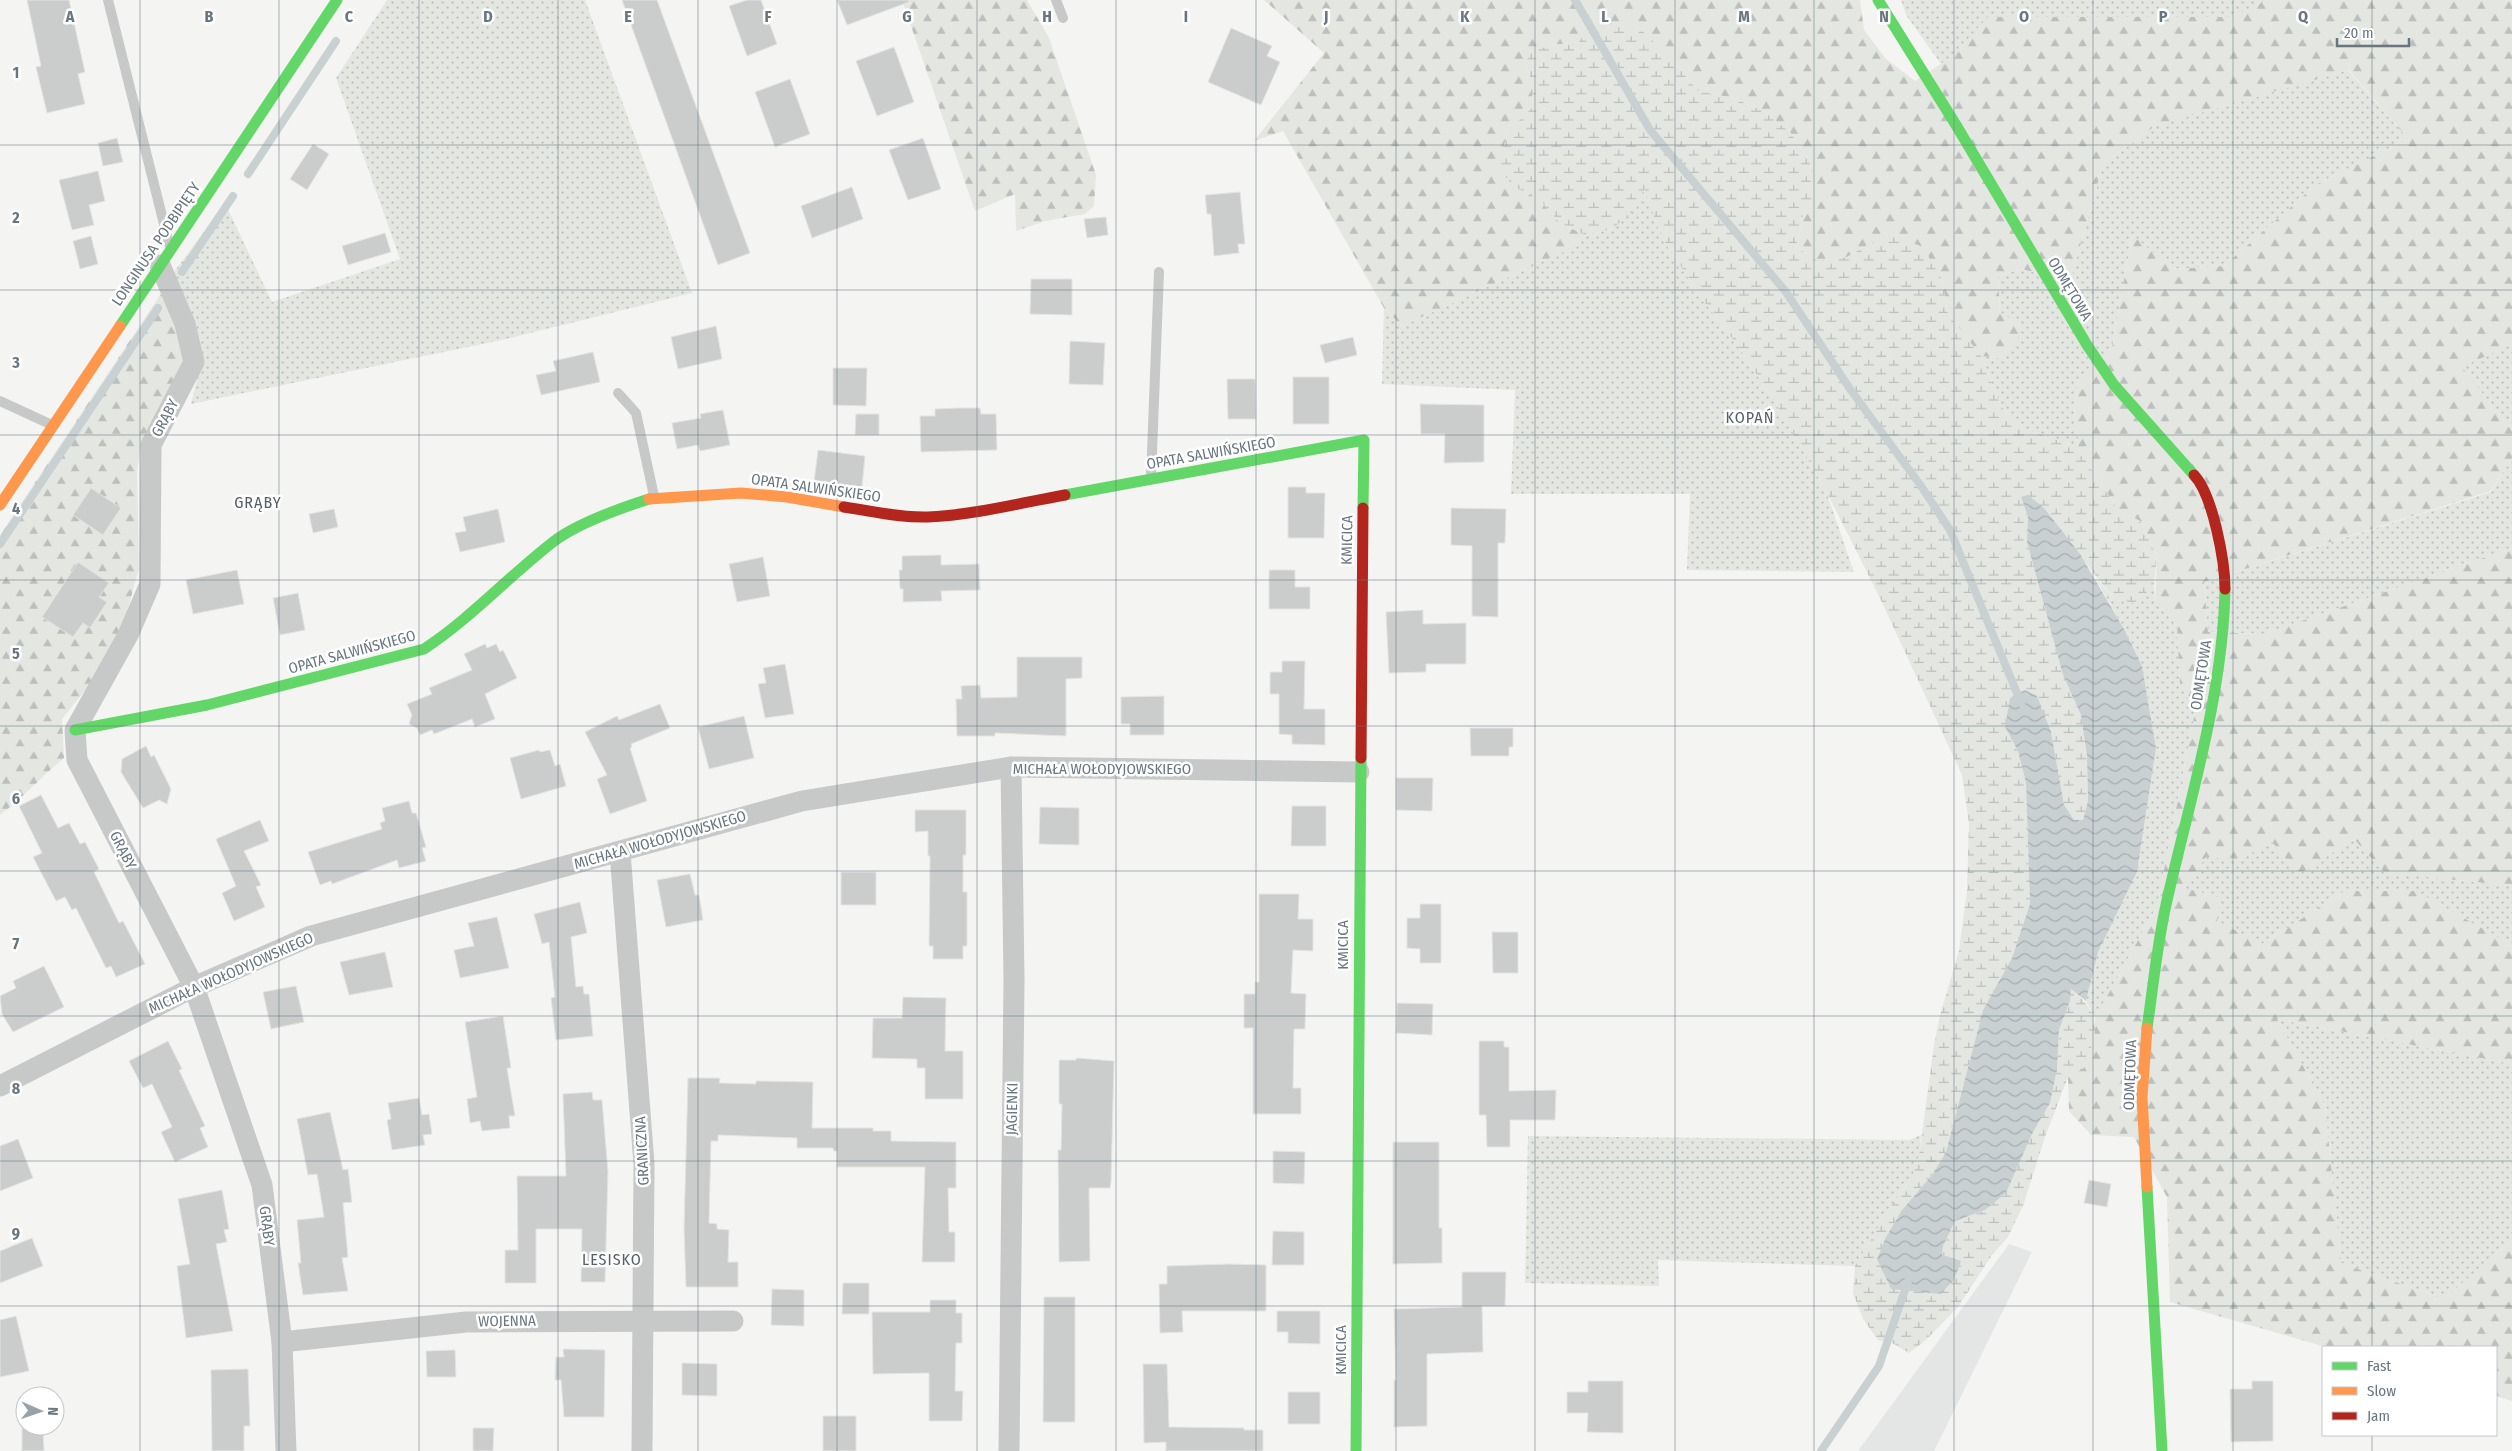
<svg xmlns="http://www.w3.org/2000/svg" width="2512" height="1451" viewBox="0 0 2512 1451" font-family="'Fira Sans Condensed',sans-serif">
<defs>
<pattern id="grass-dots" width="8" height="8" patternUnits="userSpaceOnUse" patternTransform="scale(1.25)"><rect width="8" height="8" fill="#e3e6e1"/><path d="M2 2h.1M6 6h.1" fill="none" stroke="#bcbfbc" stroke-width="1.8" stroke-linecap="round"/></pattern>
<pattern id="forest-firs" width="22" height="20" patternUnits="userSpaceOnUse" patternTransform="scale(1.25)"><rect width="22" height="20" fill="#e3e6e1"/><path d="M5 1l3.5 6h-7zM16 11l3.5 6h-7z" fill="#bcbfbc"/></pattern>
<pattern id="wetland-marsh" width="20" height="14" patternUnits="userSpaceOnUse" patternTransform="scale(1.25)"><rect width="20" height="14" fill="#e3e6e1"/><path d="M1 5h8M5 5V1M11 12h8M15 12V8" fill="none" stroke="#bcbfbc"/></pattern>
<pattern id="water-waves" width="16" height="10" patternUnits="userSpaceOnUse" patternTransform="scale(1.25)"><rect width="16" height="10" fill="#c9d0d2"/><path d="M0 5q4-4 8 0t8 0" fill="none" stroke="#a7adb0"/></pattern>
</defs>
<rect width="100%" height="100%" fill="#f4f4f3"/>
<!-- built -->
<path fill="#e4e6e6" d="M2009,1244L2032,1252L1934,1451H1858Z"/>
<!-- grass -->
<g fill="url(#grass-dots)">
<path d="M387,0H585L692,293L502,340L191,404L198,375L200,340L174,272L225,203L272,302L400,259L336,78Z"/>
<path d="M1901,0H2267L2232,17H1989L1950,58L1941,64L1906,15Z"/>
<path d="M2348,70L2408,139L2317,184L2224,266L2172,269L2132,235L2112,348L2078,382L2074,414L2078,437L2077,447L2019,427L2001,406L1981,356L1999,358L2020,326L2000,312L1998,276L2022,269L2070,282L2103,164L2155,126Z"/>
<path d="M1644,188L1661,236L1700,296L1738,346L1778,407L1826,491L1854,572L1687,570L1690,494H1511L1515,390L1382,384L1384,308L1402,326L1563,252L1585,235L1612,229Z"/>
<path d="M2512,344V431L2461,367Z"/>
<path d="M2512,458V548L2264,634L2208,632L2204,582L2491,492Z"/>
<path d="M2095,577L2115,600L2136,603L2154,584L2155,602L2177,626L2180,684L2195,712L2157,906L2095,1018L2086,1001L2098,952L2137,872L2156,748L2142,666L2124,629Z"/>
<path d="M2354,839L2386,873L2508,885L2512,890V950L2508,943L2345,891L2262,944L2216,921L2184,888L2206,857L2241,859L2271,841L2299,873Z"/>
<path d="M2277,1019L2512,1064V1240L2444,1299L2341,1263L2325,1106Z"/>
<path d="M1921,1135L1919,1156L1912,1178L1891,1206L1855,1266L1658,1260L1659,1286L1525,1283L1528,1136L1909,1140Z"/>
</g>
<!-- forest -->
<g fill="url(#forest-firs)">
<path d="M902,0H1027L1049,38L1096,175L1094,206L1085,214L1045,221L1016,231L1015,194L975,211Z"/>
<path d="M1264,0H1860L1864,30L1886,59L1915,81L1950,58L1988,17H2232L2267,0H2512V344L2462,367L2512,431V458L2491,491L2204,582L2208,632L2264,634L2512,548V890L2507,885L2385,873L2354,839L2299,874L2271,841L2241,859L2206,857L2184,888L2220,897L2217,921L2262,944L2345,891H2416L2508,943L2512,950V1064L2277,1019L2325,1106L2341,1263L2444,1299L2512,1240V1401L2496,1396V1347H2326L2170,1302L2167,1197L2134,1137L2091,1135L2069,1111L2068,1077L2094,1038L2095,1018L2157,906L2195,712L2180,684L2177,626L2155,602L2157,555L2140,521L2118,510L2077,447L2078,437L2074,414L2078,382L2112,348L2132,235L2173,269L2224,266L2317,184L2408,139L2349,70L2155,126L2103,164L2070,282L2022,269L1998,276L2000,312L2020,326L2017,344L1999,358L1981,356L1948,314L1942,280L1869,244L1847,257L1817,261L1796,247L1803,215L1813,198L1810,161L1790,132L1763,111L1733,98L1698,91L1672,59L1585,32L1579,42L1553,45L1525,63L1533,85L1532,108L1512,127L1514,187L1539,199L1560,223L1585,235L1563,252L1402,326L1384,308L1283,131L1254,141L1324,53Z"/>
<path d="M163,291L175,319L185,363L142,440L137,471L139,569L122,629L95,678L62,719L64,758C42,776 23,798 0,815V535Z"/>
</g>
<!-- wetland -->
<path fill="url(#wetland-marsh)" d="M1604,19L1641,30L1672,59L1698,91L1733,98L1763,111L1790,132L1810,161L1813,198L1803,215L1796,247L1817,261L1847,257L1869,244L1892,235L1923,247L1942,280L1948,314L1981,356L2001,406L2019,427L2077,447L2118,510L2140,521L2157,556L2154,584L2137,603L2115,600L2063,535L2021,497L2028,517L2027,542L2063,675L2081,715L2087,756L2088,801L2083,820H2074L2064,806L2051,732L2005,727L2018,751L2026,783L2030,904L2012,958L1983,1010L1946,1152L1932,1175L1902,1210L1886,1237L1961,1262L1942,1255L1943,1246L1955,1221L1985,1210L2006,1193L2033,1132L2050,1103L2057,1070L2059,1030L2070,1001L2071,989C2104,1016 2097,1031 2084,1068L2068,1077L2045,1137L2023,1206L2008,1237L1992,1255L1958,1307L1926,1340L1909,1353L1894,1344L1878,1340L1863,1319L1853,1293L1855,1266L1891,1206L1912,1178L1919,1156L1934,1045L1940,1015L1959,951L1967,890L1969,823L1962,775L1879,596L1826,491L1778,407L1738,346L1700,296L1661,236L1644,189L1636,209L1612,229L1585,235L1560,223L1539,199L1514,187L1495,164L1512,127L1532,108L1533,85L1525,63L1532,51L1553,45L1579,42L1585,32Z"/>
<!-- water -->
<path fill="url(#water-waves)" d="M2028,495L2044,508L2080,554L2124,629L2142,666L2156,748L2137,872L2098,952L2086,1001L2071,989L2070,1001L2059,1030L2057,1070L2050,1103L2033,1132L2006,1193L1985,1210L1955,1221L1943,1246L1942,1255L1961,1261L1954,1280L1940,1294L1891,1289L1877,1259L1886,1237L1902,1210L1932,1175L1946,1152L1983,1010L2012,958L2030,904L2026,783L2018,751L2005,727L2010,698L2025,690L2037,696L2051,732L2064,805L2074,820H2083L2088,801L2087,756L2081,715L2063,675L2027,542L2028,517L2021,497Z"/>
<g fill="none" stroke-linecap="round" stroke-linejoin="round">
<!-- stream -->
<g stroke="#c9d0d2" stroke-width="8">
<path d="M1575,0L1650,130L1786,292L1850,389L1921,486L1950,530L2021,703"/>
<path d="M248,174L336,41"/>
<path d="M182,272L233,196"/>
<path d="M0,544L158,308"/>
<path d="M1821,1451L1879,1366L1908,1281"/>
</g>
</g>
<!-- building -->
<g fill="#cbcccc" stroke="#e4e4e3">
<path d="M27,0H69L85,72L78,74L85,104L47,113L36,67L41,66Z"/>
<path d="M622,0H657L750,253L718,265Z"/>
<path d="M747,0H761L777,44L747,56L729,6Z"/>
<path d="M837,0H909V2L847,25Z"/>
<path d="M1231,28L1272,46L1267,56L1280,62L1261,105L1208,82Z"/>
<path d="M894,47L914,102L877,116L856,61Z"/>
<path d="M790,79L810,134L775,147L755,92Z"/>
<path d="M117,138L123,162L103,166L98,143Z"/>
<path d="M923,138L941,189L908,200L889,150Z"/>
<path d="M313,144L329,154L307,190L290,179Z"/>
<path d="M98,171L105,201L89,205L94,225L72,230L59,180Z"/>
<path d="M852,187L863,219L812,238L801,206Z"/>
<path d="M1240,192L1245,244H1238L1239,253L1214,256L1211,214H1207L1205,195Z"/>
<path d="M1106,217L1108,235L1087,238L1084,219Z"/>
<path d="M385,233L391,252L348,265L342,246Z"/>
<path d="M91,236L98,264L80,269L73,241Z"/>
<path d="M1031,279H1072V315L1030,314Z"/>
<path d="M716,326L722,359L678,369L671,337Z"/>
<path d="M1353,337L1357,355L1325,363L1320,345Z"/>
<path d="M1070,341L1105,343L1103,385L1069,384Z"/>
<path d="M593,352L600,382L541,395L536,375L556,371L553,361Z"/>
<path d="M833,368H867L866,406L833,405Z"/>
<rect x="1293" y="377" width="36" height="47"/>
<path d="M1227,379H1255L1256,419H1228Z"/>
<path d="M1420,404L1484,405V462L1444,463L1445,434H1421Z"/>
<path d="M958,408H980L981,414H996L997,450L921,452L920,416H935V409Z"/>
<path d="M723,410L730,445L700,451L698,445L677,449L672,423L701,418L700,414Z"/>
<path d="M856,414H879V435H855Z"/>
<path d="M818,450L865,456L862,487L814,482Z"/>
<path d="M1288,487H1306V493H1325L1324,538H1288Z"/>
<path d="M91,488L121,508L103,535L73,515Z"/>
<path d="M1451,508L1506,509L1505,543H1498V617L1472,616V546L1451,545Z"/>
<path d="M334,509L338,527L313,533L309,514Z"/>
<path d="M498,509L505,542L460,552L455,533L466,531L463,517Z"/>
<path d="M941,555V565L979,564L980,590L941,591L942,601L903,602V589H900L899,570H902V556Z"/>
<path d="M763,557L770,596L737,602L729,564Z"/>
<path d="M78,562L109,583L99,597L107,602L90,628L83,623L73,637L42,617Z"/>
<path d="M237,570L244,604L193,614L186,580Z"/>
<path d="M1269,570H1295V587H1310V609H1269Z"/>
<path d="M298,593L305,630L280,635L273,598Z"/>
<path d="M1423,610V624L1466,623V664H1426V672L1389,673L1386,612Z"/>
<path d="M485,644L487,648L496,644L500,652L503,650L517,678L485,694L495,719L475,727L472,719L434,734L432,730L420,735L417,728L409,724L412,715L407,704L432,694L429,688L472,670L464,654Z"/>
<path d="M1017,657H1082V678L1066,679V736L995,733V736H957L956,699H962L961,686L980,685L981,698L1017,697Z"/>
<path d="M1282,661H1305L1304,709H1325V745L1292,744V735L1279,734V694H1270V672H1282Z"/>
<path d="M785,664L794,714L765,718L758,684L766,683L763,668Z"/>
<path d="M1164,696V735H1130V724H1121V697Z"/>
<path d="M660,704L670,728L631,744L632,747L630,748L647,801L610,814L597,779L607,775L585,732L617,716L619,720Z"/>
<path d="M744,716L754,758L709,769L698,727Z"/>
<path d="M1470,728H1513V747H1509V756H1471Z"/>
<path d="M146,746L151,757L154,755L171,789L167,804L159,800L143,808L121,772L122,759Z"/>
<path d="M539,750L540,752L550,750L555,766L560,764L566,786L521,799L510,758Z"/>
<path d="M1396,778H1433L1432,811L1396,810Z"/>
<path d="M41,795L58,828L69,823L80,844L85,842L99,869L94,872L119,923L123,921L145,964L116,977L111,966L106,968L76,908L72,910L65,897L56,901L33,857L42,853L19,806Z"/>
<path d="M409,801L412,813H416L426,847L422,848L426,861L399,868L397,860L332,884L331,881L320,885L308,852L382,829L380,823L385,821L382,808Z"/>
<path d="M1292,806H1326V846H1291Z"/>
<path d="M1040,807L1079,808V845L1039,844Z"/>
<path d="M915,810H966V855H963V892H967V946H963V959H933V946H929L930,856H928V831L915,832Z"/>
<path d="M260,820L269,841L244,851L261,885L256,887L265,907L234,921L222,893L236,886L216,839Z"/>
<rect x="841" y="872" width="35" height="33"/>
<path d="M690,874L695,895H699L703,920L666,927L657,880Z"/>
<path d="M1259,894H1299L1298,919H1313V951L1293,950L1291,993L1306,994L1305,1029H1294L1293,1088H1301V1114H1253V1028H1244V994H1255V982H1259Z"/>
<path d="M580,902L587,933L571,937L576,987L583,986L584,994H589L593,1036L556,1040L551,998L555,997L549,942L542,944L534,914Z"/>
<path d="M1420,904H1441V963H1420V949L1407,948V918H1420Z"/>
<path d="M497,917L509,968L460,978L454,950L474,946L468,923Z"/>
<path d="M1492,932H1518V973H1493Z"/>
<path d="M385,952L393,987L349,995L340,962Z"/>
<path d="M44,966L64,1007L13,1032L2,1014L0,996L16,988L13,981Z"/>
<path d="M296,986L304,1022L271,1029L263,992Z"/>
<path d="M903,997L946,998L945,1051H963V1099H925V1068H917V1059L872,1058L873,1018H902Z"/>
<path d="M1397,1003L1433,1004L1432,1035L1396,1033Z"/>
<path d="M503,1016L511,1068H507L515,1116H509L510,1128L482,1131L480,1121L470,1123L467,1099L477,1097L465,1022Z"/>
<path d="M168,1041L182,1069L179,1070L205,1126L200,1128L208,1147L175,1162L161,1132L172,1127L152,1084L143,1088L129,1061Z"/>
<path d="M1479,1041H1504V1047H1509V1091L1556,1090L1555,1120H1510V1147H1487L1486,1115H1479Z"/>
<path d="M1077,1058L1114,1061L1111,1182L1110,1188H1089L1090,1261L1059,1262L1058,1150H1061L1062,1104H1059V1060H1076Z"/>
<path d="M688,1078H720L719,1083L756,1084V1081L813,1082L812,1128H873V1131H891V1141L956,1142V1188H948L949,1232H955V1262H922L925,1167H837V1151H834L833,1148H797V1138L718,1135V1141H711L709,1223L717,1224V1229L729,1230L728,1262H738V1287H686L684,1229Z"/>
<path d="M592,1092L593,1100H602L608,1172L605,1282H581L582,1229H536V1283H505V1250H518L517,1176H566L563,1094Z"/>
<path d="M419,1098L422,1115L429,1114L432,1134L423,1135L425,1145L392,1150L387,1120L391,1119L388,1103Z"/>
<path d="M330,1112L343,1170L348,1169L352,1202L343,1203L348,1257L342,1258L348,1291L303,1295L298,1263H301L297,1220L324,1217L317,1174L308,1175L297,1119Z"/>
<path d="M18,1139L33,1178L0,1191V1146Z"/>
<path d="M1393,1142H1439V1228H1442V1263L1393,1264Z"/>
<path d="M1273,1151L1305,1152L1304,1184L1273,1183Z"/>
<path d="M2089,1180L2111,1184L2107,1207L2084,1203Z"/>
<path d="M222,1190L229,1229L224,1230L227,1242L216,1244L233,1331L186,1338L177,1266L190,1264L178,1199Z"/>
<path d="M1273,1231L1304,1232V1265H1272Z"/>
<path d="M32,1238L43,1266L0,1283V1251Z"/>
<path d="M1229,1264L1266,1265V1311H1182L1183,1332L1160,1333L1159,1284H1167V1266Z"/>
<path d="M1462,1272H1506L1505,1306H1482L1483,1352L1427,1354V1426L1394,1427V1380H1396L1394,1309L1462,1307Z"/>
<path d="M843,1283H869V1314H842Z"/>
<path d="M772,1289L804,1290V1326L771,1325Z"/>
<path d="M1044,1297H1075V1422H1043Z"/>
<path d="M930,1300H956V1313H962V1343H956L955,1391H963L962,1421H929V1373L873,1374L872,1312H930Z"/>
<path d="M1277,1311H1320V1344L1288,1343V1332H1277Z"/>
<path d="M16,1316L29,1371L0,1377V1320Z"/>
<path d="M563,1349L605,1350L604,1417H564L561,1380H555L556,1357H564Z"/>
<path d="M455,1350L456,1377H427L426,1351Z"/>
<path d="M682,1363L717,1364V1396L682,1395Z"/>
<path d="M1143,1364H1167L1169,1427L1244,1428V1430H1263V1451H1166V1442L1144,1443Z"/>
<path d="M248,1369L250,1426H244V1451H212L211,1370Z"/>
<path d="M1588,1381H1623V1433L1587,1432L1588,1413H1567V1392H1588Z"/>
<path d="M2252,1381H2273V1441L2231,1442L2230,1389H2252Z"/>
<rect x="1288" y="1392" width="32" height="32"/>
<rect x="823" y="1416" width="33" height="35"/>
<path d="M22,1426H43L44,1451H22Z"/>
<path d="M473,1428H494L493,1451H473Z"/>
</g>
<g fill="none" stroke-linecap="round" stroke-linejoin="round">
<!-- lane -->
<g stroke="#c7c9c9" stroke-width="10">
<path d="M108,0L169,244"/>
<path d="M1056,0L1063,18"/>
<path d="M618,393L636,413L654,496"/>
<path d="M0,401L52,425"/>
<path d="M1151,478L1159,272"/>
</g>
<!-- street -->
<g stroke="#c7c9c9" stroke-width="21">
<path d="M160,265L185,324L194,362L151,445L150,584L128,635L75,730L77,760L194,987L262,1185L282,1342L286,1451"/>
<path d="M620,852L644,1164L642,1451"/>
<path d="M0,1086L194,987L311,936L802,801L1011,767L1359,772"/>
<path d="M282,1342L466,1322L733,1321"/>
<path d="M1009,1451L1014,980L1011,767"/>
</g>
<!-- fast -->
<g stroke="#63d668" stroke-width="11">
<path d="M1878,0L1956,125L2087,345L2114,385L2194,475"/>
<path d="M120,326L337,0"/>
<path d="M1065,495L1364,440L1363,508"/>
<path d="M75,730L207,705L424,649C471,618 508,577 553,542C576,524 621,508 649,499"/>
<path d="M2147,1028C2153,988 2157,945 2166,905C2189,802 2223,696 2225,589"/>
<path d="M2147,1187L2162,1451"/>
<path d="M1356,1451L1361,758"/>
</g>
<!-- slow -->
<g stroke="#ff974d" stroke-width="11">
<path d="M649,499L741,493L787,497L844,507"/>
<path d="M0,505L120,326"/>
<path d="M2147,1187L2142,1097L2147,1028"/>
</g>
<!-- jam -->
<g stroke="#b3261e" stroke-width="11">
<path d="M2194,475C2213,495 2225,562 2225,589"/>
<path d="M844,507C872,511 900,518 928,517C974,515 1020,503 1065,495"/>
<path d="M1361,758L1363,508"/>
</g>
</g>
<!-- grid -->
<path fill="none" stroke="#687680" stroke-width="1" stroke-opacity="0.55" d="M140,0V1451M279,0V1451M419,0V1451M558,0V1451M698,0V1451M837,0V1451M977,0V1451M1116,0V1451M1256,0V1451M1396,0V1451M1535,0V1451M1675,0V1451M1814,0V1451M1954,0V1451M2093,0V1451M2233,0V1451M2372,0V1347M0,145H2512M0,290H2512M0,435H2512M0,580H2512M0,726H2512M0,871H2512M0,1016H2512M0,1161H2512M0,1306H2512M2372,1435V1451"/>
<g text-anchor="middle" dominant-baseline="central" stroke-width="5" stroke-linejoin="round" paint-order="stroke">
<!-- street labels -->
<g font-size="15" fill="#687680" stroke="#fff">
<text transform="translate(156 244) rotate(-56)">LONGINUSA PODBIPIĘTY</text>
<text transform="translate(2070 289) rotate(59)">ODMĘTOWA</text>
<text transform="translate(165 418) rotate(-62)">GRĄBY</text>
<text transform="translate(1211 453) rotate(-10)">OPATA SALWIŃSKIEGO</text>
<text transform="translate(816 488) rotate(8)">OPATA SALWIŃSKIEGO</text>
<text transform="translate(1347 540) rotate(-89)">KMICICA</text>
<text transform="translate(352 652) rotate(-15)">OPATA SALWIŃSKIEGO</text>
<text transform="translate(2201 675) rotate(-81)">ODMĘTOWA</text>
<text x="1102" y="769">MICHAŁA WOŁODYJOWSKIEGO</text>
<text transform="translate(660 840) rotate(-16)">MICHAŁA WOŁODYJOWSKIEGO</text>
<text transform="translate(123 850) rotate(63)">GRĄBY</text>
<text transform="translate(1343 945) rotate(-90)">KMICICA</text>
<text transform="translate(231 973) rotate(-24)">MICHAŁA WOŁODYJOWSKIEGO</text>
<text transform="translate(2130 1075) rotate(-88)">ODMĘTOWA</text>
<text transform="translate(1012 1109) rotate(-89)">JAGIENKI</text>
<text transform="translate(642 1151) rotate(-93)">GRANICZNA</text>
<text transform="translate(267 1226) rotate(83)">GRĄBY</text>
<text transform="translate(507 1321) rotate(-1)">WOJENNA</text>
<text transform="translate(1341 1350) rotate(-90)">KMICICA</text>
</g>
<!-- neighbourhood labels -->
<g font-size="16" letter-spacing="1" fill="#555f66" stroke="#fff">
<text x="1750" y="417">KOPAŃ</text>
<text x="258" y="502">GRĄBY</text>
<text x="612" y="1259">LESISKO</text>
</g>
</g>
<g font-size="16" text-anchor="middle" font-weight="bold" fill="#687680" stroke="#fff" stroke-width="5" stroke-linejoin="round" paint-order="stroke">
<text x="70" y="22">A</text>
<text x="209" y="22">B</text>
<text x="349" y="22">C</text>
<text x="488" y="22">D</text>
<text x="628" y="22">E</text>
<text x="768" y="22">F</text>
<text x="907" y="22">G</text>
<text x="1047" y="22">H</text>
<text x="1186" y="22">I</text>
<text x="1326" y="22">J</text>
<text x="1465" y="22">K</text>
<text x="1605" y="22">L</text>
<text x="1744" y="22">M</text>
<text x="1884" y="22">N</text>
<text x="2024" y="22">O</text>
<text x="2163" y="22">P</text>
<text x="2303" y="22">Q</text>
<text x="16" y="78">1</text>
<text x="16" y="223">2</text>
<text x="16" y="368">3</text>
<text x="16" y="514">4</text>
<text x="16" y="659">5</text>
<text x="16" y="804">6</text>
<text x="16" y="949">7</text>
<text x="16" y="1094">8</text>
<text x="16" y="1239">9</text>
</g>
<!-- legend -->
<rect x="2322" y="1346" width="175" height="90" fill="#ffffff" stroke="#c3c8cc"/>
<rect x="2332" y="1362" width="25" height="8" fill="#63d668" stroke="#c3c8cc"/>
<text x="2367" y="1371" font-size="15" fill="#687680">Fast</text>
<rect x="2332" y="1387" width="25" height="8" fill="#ff974d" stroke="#c3c8cc"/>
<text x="2367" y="1396" font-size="15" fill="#687680">Slow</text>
<rect x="2332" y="1412" width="25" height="8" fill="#b3261e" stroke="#c3c8cc"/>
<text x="2367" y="1421" font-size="15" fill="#687680">Jam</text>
<!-- north arrow -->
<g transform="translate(40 1411) rotate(92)"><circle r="24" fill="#ffffff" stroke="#c3c8cc"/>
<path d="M0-4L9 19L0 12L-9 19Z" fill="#99a2a8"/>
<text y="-8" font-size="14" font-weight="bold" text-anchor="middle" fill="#687680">N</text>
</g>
<!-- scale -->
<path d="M2337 38v8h72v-8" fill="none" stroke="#687680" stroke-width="2.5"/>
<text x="2344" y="38" font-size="15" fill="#687680" stroke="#ffffff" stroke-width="4" paint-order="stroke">20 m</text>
</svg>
